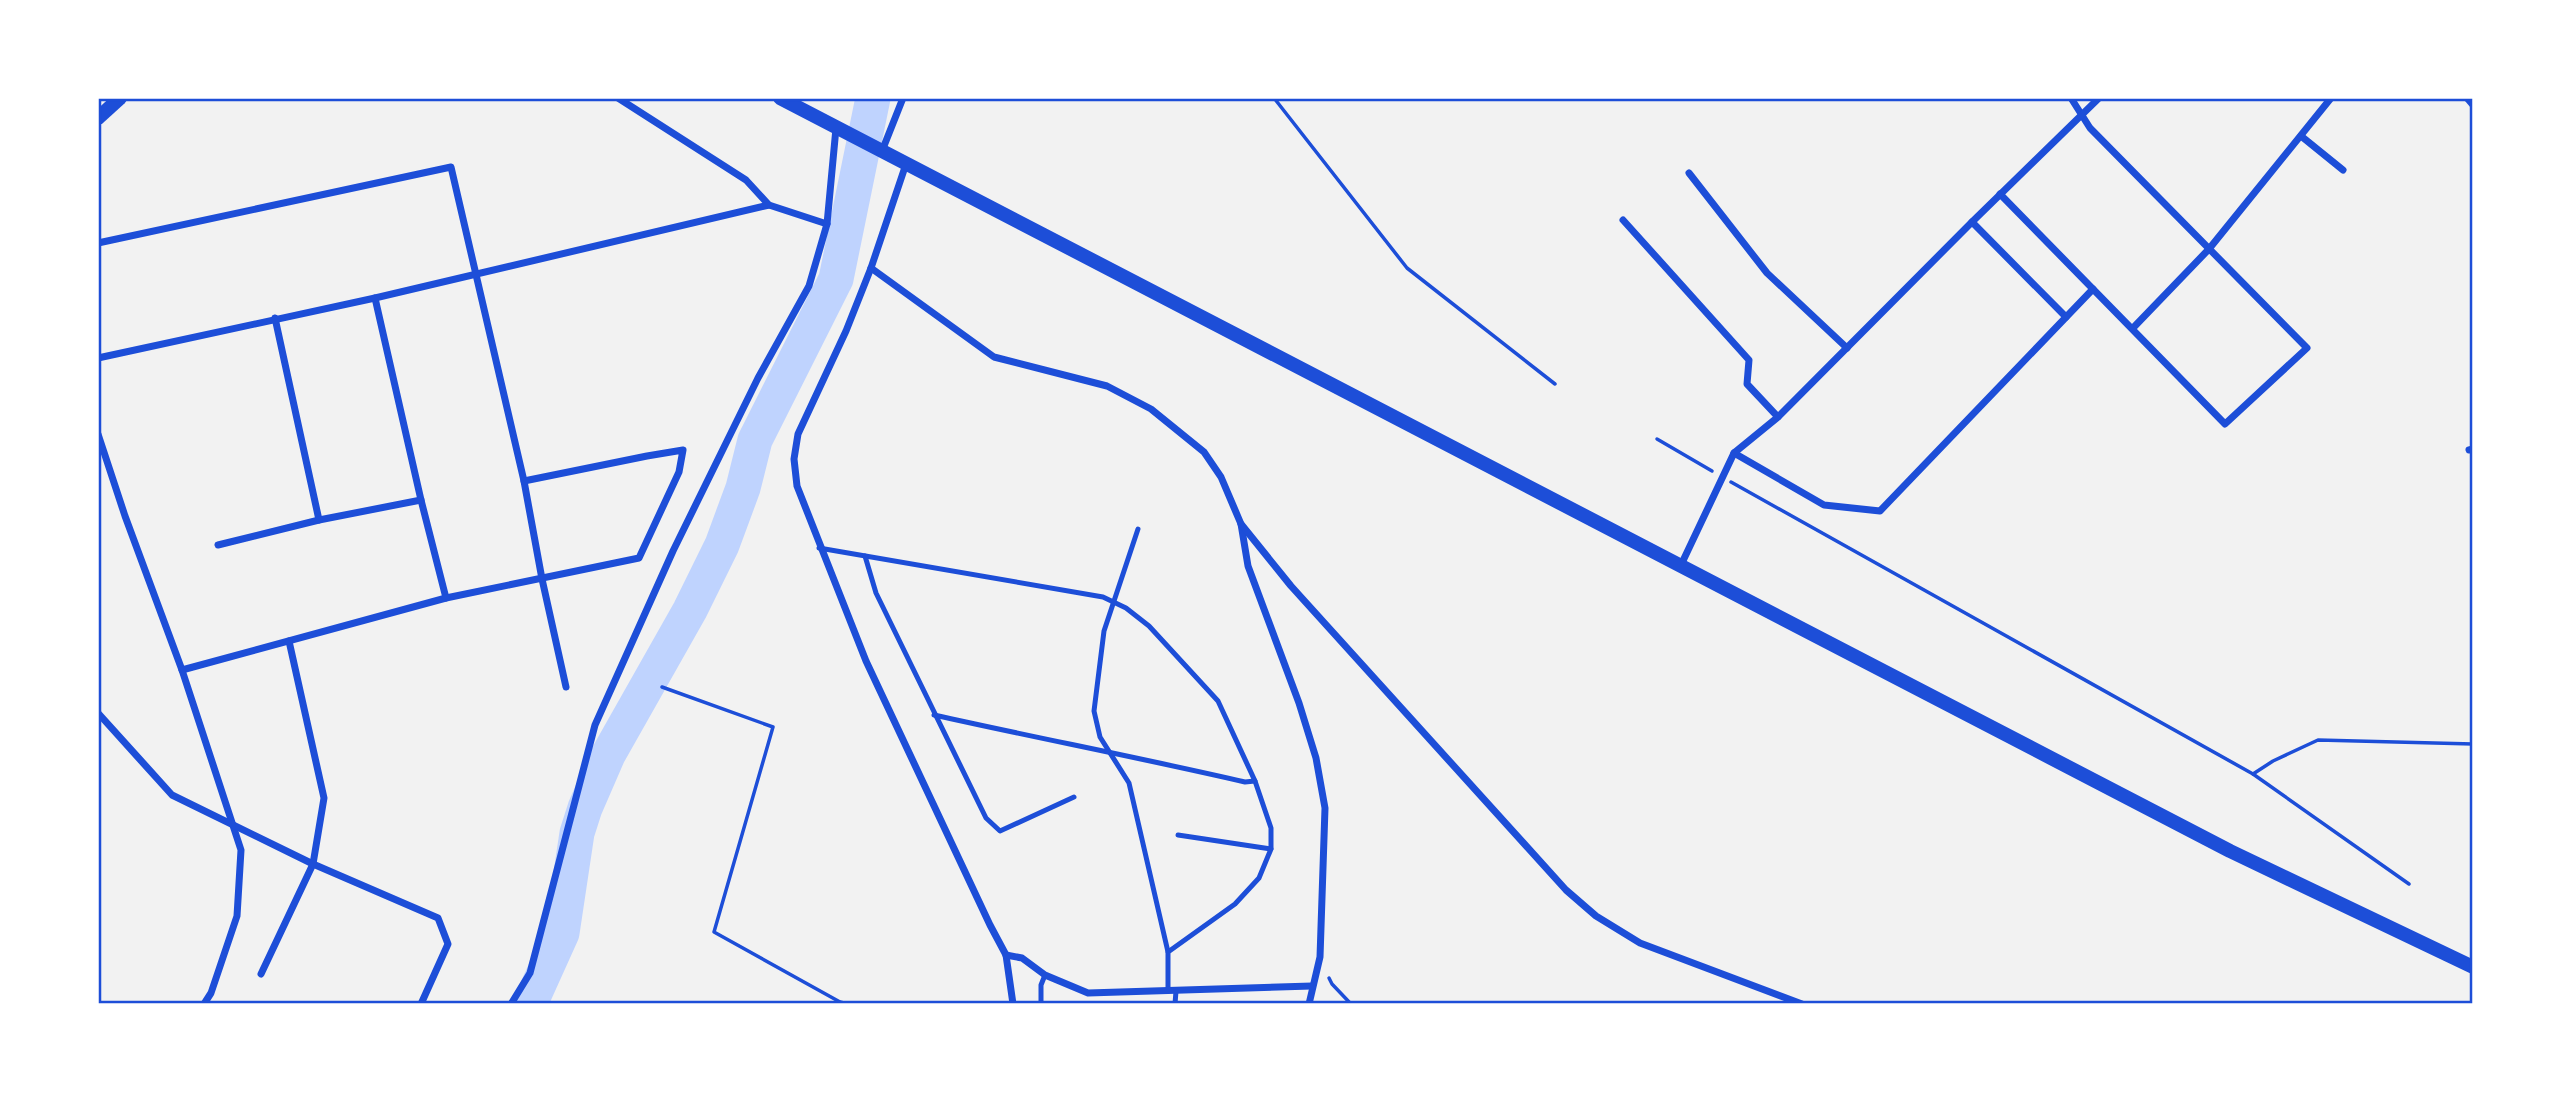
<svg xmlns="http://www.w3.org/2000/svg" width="2571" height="1102" viewBox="0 0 2571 1102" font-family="Commissioner,sans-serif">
<rect width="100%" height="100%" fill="#f2f2f2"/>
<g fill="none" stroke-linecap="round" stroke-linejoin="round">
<!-- river -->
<path stroke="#bfd3fe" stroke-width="35" d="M530,1004L562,933L577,833L585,808L608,755L690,610L722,545L743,488L755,440L836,279L873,98"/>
<!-- path -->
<g stroke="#1d4ed8" stroke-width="3.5">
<path d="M1274,98L1407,268L1555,384"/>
<path d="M1657,439L1712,471"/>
<path d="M1731,482L2253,774L2409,884"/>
<path d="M662,687L773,727L714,932L840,1002L848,1004"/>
<path d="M2253,774L2273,761L2318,740L2473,744"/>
<path d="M1329,978L1332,984L1351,1004"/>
</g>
<!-- service -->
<g stroke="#1d4ed8" stroke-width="5">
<path d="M1138,529L1104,631L1094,711L1100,737L1129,783L1168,952"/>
<path d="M819,548L1103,597L1126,608L1149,626L1218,701L1255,781L1271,828V849L1259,878L1235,904L1168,952V991"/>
<path d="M865,556L876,593L986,818L1000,831L1074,797"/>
<path d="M934,715C1037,738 1141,758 1245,782L1255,781"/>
<path d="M1178,835L1271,849"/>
<path d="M1041,1004V985L1045,975"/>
<path d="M1175,1004L1176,991"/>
</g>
<!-- minor -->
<g stroke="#1d4ed8" stroke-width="7">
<path d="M618,98L746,180L769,205L827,224"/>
<path d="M2467,98L2473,105"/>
<path d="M2301,136L2343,170"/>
<path d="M882,151L903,98"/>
<path d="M906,164L871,268L846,331L798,434L794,459L797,486L866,661L990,925L1006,955L1013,1004"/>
<path d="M1689,173L1767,273L1847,348"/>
<path d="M2000,194L2225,424L2307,348L2090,128L2071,98"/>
<path d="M1623,220L1749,360L1747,384L1778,417"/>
<path d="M1972,222L2066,317"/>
<path d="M98,243L451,167L524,481L542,579L566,687"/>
<path d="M871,268L994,357L1107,386L1151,409L1204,452L1221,477L1241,524L1248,566L1299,703L1316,758L1325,808L1320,957L1309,1004"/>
<path d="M375,298L421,500L446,598"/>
<path d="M275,318L319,520"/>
<path d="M2133,328L2209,249L2331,98"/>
<path d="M98,358L375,298L769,205"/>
<path d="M98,434L125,516L182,670L241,850L237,916L211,993L204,1004"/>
<path d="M2469,450L2473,449"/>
<path d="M1734,453L1824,505L1880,511L2093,289"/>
<path d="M1241,524L1291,586L1566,890L1596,916L1640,943L1802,1004"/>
<path d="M218,545L319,520L421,500"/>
<path d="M1681,565L1734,453L1778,417L1972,222L2099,98"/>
<path d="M182,670L446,598L639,558L679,472L683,450L647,456L524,481"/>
<path d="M98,713L172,795L313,864L438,918L448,944L421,1004"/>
<path d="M1006,955L1022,958L1045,975L1088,993L1312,986"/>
<path d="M261,974L313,864L324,798L289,641"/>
<path d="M511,1004L530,973L595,725L673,551L758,378L809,286L827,224L836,128"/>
</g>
<!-- secondary -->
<g stroke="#1d4ed8" stroke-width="14">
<path d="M780,98L2230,851L2473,967"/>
<path d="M98,118L120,98"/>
</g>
</g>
<!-- border -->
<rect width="2571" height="1102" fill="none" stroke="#ffffff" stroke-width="200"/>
<rect x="100" y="100" width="2371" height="902" fill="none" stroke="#1d4ed8" stroke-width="2.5"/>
</svg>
